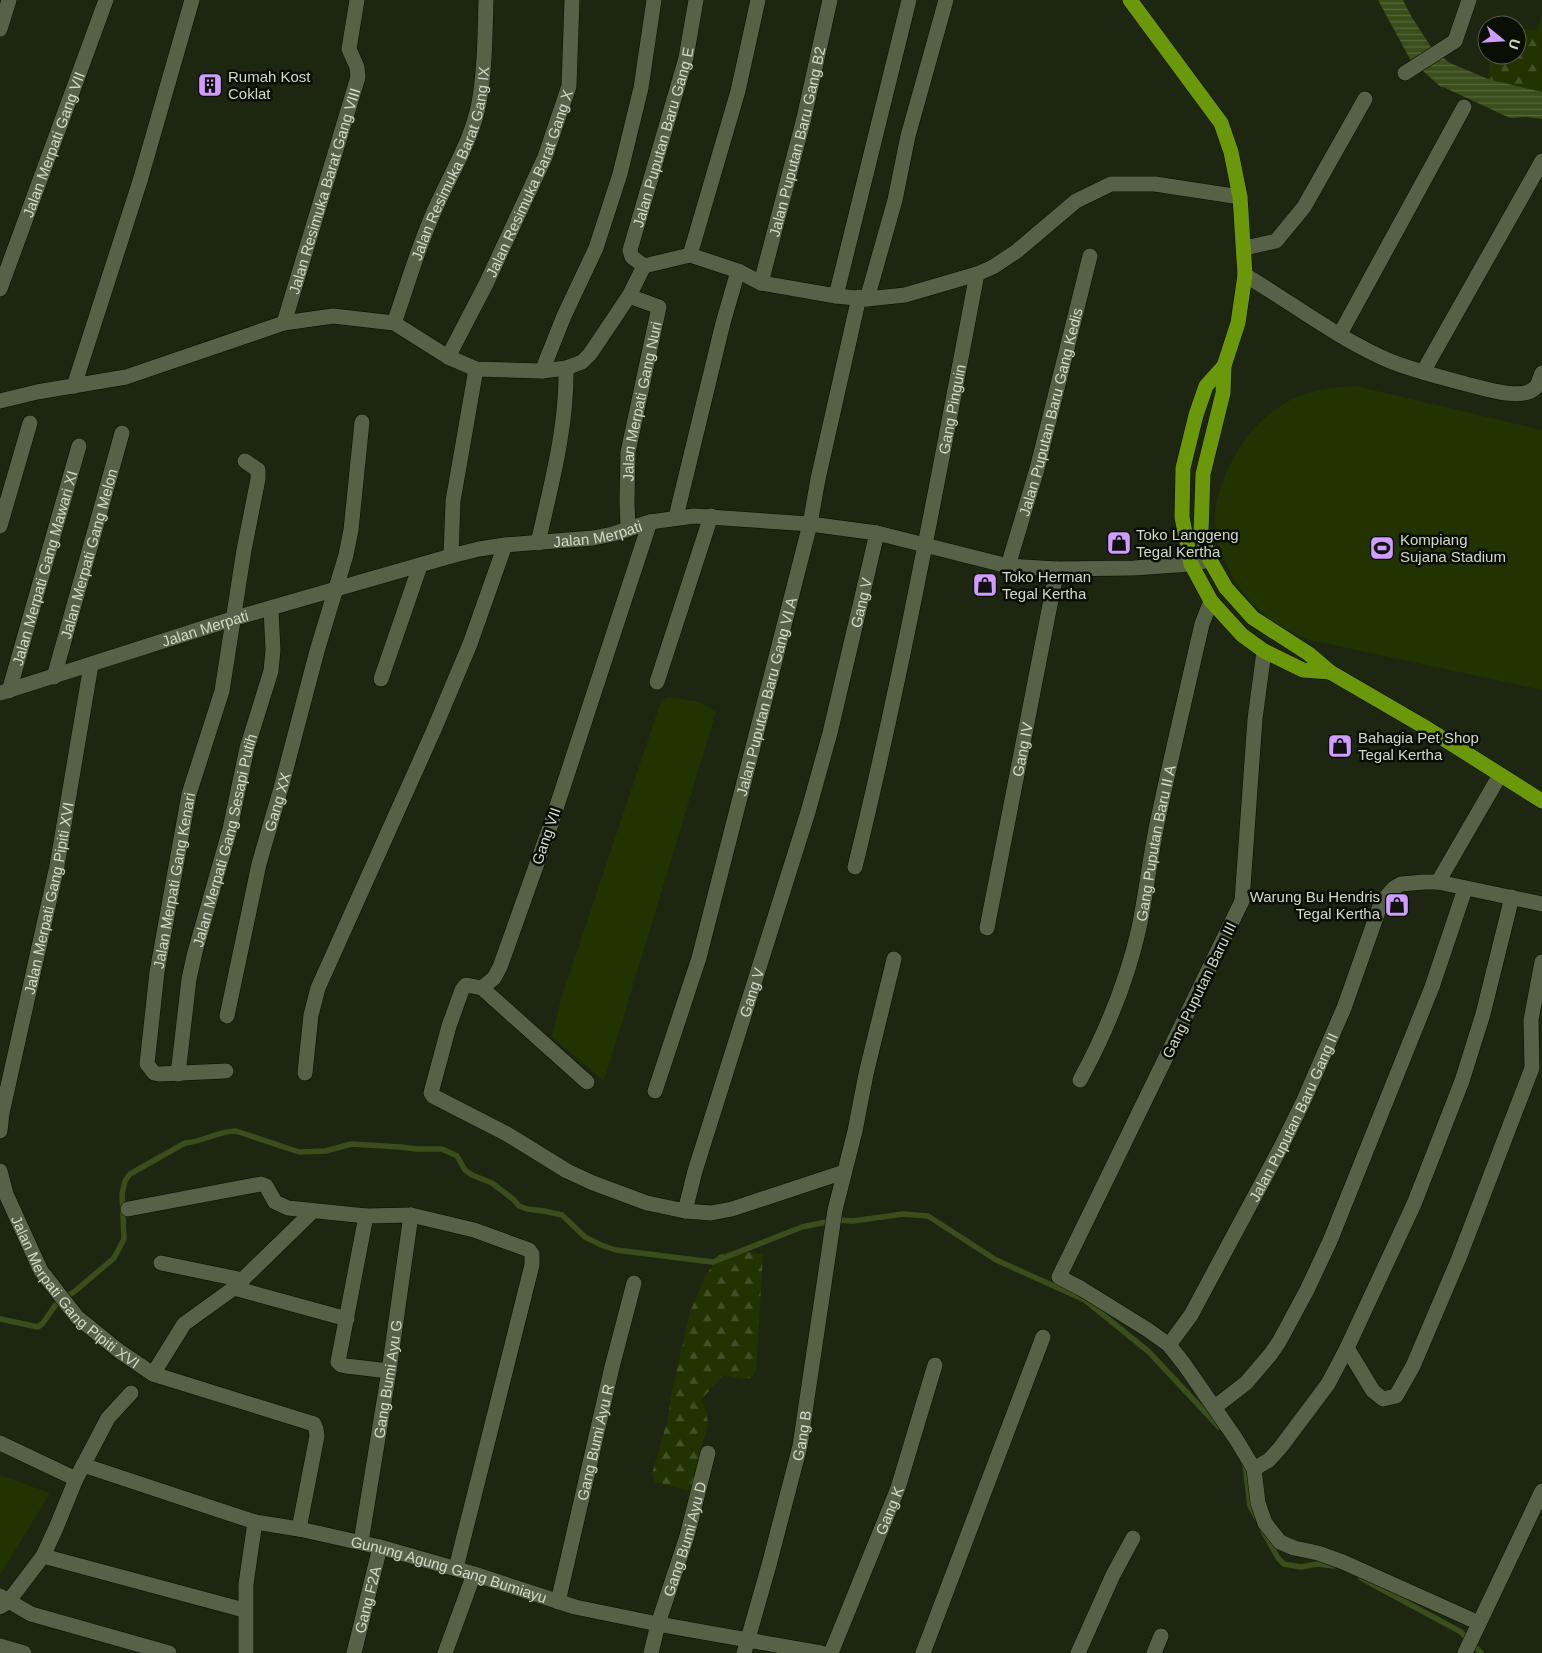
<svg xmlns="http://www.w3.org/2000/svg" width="1542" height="1653" viewBox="0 0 1542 1653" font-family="Arial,sans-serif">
<defs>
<pattern id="forest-firs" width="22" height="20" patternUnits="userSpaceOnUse" patternTransform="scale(1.25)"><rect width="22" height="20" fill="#223302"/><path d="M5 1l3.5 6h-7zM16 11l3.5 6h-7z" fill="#415026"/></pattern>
<pattern id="water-rules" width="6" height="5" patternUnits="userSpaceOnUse" patternTransform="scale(1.25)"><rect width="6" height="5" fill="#3a4e1b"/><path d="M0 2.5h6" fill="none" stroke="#56673b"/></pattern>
</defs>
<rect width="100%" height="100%" fill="#1d2610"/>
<!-- forest -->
<g fill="url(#forest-firs)">
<path d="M1542,17V92L1488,79L1490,58L1496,55H1517V31L1520,29L1537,30Z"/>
<path d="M731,1250L763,1254L756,1371L751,1378L743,1379L723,1375L701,1400L705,1407L708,1423L691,1491L655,1482L652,1474L667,1422L671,1396L690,1312L707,1273L712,1267L715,1257Z"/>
</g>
<!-- green -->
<g fill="#223302">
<path d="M1356,386L1542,430V690L1306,639C1298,635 1289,632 1282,627C1244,605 1217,562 1215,518C1215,498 1225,474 1234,457C1247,433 1268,411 1293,399C1313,390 1334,387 1356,386Z"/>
<path d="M668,697L700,702L716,712L604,1081L552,1037L561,999L661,701Z"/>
<path d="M0,1475L50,1493L0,1575Z"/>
</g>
<!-- water -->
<path fill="url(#water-rules)" d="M1378,0H1403L1411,16L1433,50L1450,63L1488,79L1542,92V119L1527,117L1510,118L1441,86L1444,90L1410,59Z"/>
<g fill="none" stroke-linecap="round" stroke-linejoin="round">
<!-- stream -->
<g stroke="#3a4e1b" stroke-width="5.5">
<path d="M0,1319L38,1327L43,1323L54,1307L63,1298L74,1292L114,1258L124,1239L122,1194L125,1181L130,1174L185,1143C203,1142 218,1131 236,1131L299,1152L326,1151L351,1144L400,1147L417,1149H442L457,1156L465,1170L472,1175L492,1183L513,1199L519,1206L527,1209L544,1211L562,1215L585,1237L601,1245L616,1250L704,1261L713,1262L802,1227L836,1220L853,1221L903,1214L928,1216L996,1260L1085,1300L1149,1352L1219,1427"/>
<path d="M1245,1464L1250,1506L1257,1518"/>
<path d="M1263,1531L1278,1558L1284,1564L1301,1567L1317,1564L1334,1566"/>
<path d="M1361,1578L1461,1632L1481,1653"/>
</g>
<defs>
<g id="street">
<path d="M0,29L9,0"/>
<path d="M1405,73L1455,41L1469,0"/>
<path d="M1245,248L1276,241L1304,207L1365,99"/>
<path d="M690,255L738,91L758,0"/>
<path id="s1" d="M644,266L632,257L630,250L686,58L696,0"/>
<path d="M1245,275C1292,303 1340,340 1390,361C1415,371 1441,377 1466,384C1483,388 1523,402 1536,387C1539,383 1540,377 1542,373"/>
<path id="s2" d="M761,283L804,118L830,0"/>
<path id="s3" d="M0,289L106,0"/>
<path d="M836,296L909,0"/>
<path d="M867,299L895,200L908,136L946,0"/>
<path id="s4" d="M284,323L358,77L357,67L349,49L357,0"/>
<path id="s5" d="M394,323C408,284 419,243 437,205C452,171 472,140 479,103C485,69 485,34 486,0"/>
<path d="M1340,334L1464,107"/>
<path id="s6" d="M448,357L486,284L545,157L569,86L572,0"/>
<path d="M542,371L564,316L596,248L620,174L641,88L654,0"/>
<path d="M1423,372L1542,161"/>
<path d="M74,386L140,181L192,0"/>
<path d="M0,401L37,392L126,377L284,323L333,316L394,323L448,357L476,369L542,371L566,368L582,362L590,354L629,296L644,266L690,255L738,271L761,283L836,296L867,299L905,295L977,274L993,267L1017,251L1076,201L1111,184H1155L1240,197"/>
<path d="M676,517L723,323L738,271"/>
<path id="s7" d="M650,522L550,827L500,967L494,978L482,988L466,985L462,990L449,1026L431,1093L433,1096L507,1134L567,1171L593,1183L647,1203L685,1211L695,1171L808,812L830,733L877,533"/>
<path d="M0,526L30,423"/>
<path id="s8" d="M628,529L627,501L628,452L659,307L629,296"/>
<path d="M538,543C551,485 567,428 566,368"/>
<path d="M451,556L453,501L476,369"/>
<path id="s9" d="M1008,566L1037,469L1090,256"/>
<path d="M1264,651L1255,719L1242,901L1059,1277L1082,1289L1148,1330L1169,1345L1184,1364L1236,1439L1254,1469L1258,1503L1265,1523L1280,1542L1294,1548L1318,1553L1343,1562L1479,1623"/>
<path id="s10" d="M54,677L122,433"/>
<path d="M381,679L420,566"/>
<path d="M657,682L711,516"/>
<path id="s11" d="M9,691L79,446"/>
<path id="s12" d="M855,867C903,671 939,473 977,274"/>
<path d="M1438,882L1500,775"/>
<path id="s13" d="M987,928L1057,569"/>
<path d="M482,988L587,1082"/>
<path id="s14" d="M227,1016L259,864L281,788L317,651L346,555L351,530L362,422"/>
<path id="s15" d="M226,1071L159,1074L154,1073L147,1064L157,972L189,794L222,691L244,550L258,479V470L245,461"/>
<path d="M305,1073L311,1015L318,988L433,732L470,644L505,545"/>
<path id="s16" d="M178,1074L189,979L195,952L230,829L247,748L271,671L273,650L271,609"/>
<path id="s17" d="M1080,1080C1106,1032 1127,982 1139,928C1146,894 1150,858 1157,824C1171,757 1187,690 1202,624L1211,601"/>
<path id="s18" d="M655,1091L699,958L810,524L818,479L859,297"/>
<path id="s19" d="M0,1131L2,1113L57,866L91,665"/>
<path id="s20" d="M0,1171L6,1194L41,1271L77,1317L119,1351L153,1374L314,1424L316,1429L317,1436L299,1529"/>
<path d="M128,1209L261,1184L266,1186L275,1202L288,1208L366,1216L411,1215L474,1230L529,1250L532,1254V1265L456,1568"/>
<path d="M685,1211L711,1213L732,1209L844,1172"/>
<path d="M366,1216L338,1362L341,1365L346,1366L389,1371"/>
<path d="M161,1263L243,1280"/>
<path d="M234,1288L347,1319"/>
<path id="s21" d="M1169,1345L1191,1315L1281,1147L1304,1100L1344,1008L1380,906L1385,898L1394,888L1401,884L1424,882H1438L1542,904"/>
<path d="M1347,1348L1373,1391L1383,1399L1396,1396L1413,1366L1459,1258L1532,1068L1531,1020L1542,962"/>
<path d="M153,1374L184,1324L234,1288L313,1211"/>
<path d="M1215,1407L1246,1383L1270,1355L1279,1342L1307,1290L1330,1241L1432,987L1465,889"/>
<path d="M0,1443L76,1479"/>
<path id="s22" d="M83,1465L255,1522L299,1529L380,1547L474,1574L575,1607L658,1624L821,1653"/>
<path d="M1254,1469L1269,1460L1280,1448L1328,1384L1347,1348L1414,1204L1462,1081L1483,1014L1512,897"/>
<path id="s23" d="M361,1542L389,1371L411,1215"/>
<path d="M43,1556L244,1610"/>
<path d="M0,1596L31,1614L169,1653"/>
<path id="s24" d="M558,1602L612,1367L634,1283"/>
<path d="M0,1607L8,1602L43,1556L56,1528L76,1479L108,1418L131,1393"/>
<path d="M0,1646L24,1653"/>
<path d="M246,1653V1584L255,1522"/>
<path id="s25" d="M354,1653L380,1547"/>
<path d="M445,1653L474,1574"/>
<path id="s26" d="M651,1653L658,1624L687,1536L708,1453"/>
<path id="s27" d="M744,1653L769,1565L800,1446L835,1210L855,1131L866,1074L894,959"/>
<path id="s28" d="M831,1653L898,1488L935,1365"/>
<path d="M923,1653L1043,1337"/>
<path d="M1078,1653L1113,1575L1133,1538"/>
<path d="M1154,1653L1161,1636"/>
</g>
<g id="secondary">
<path id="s29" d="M0,693L232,619L451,556L479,549L505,545L593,538L613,534L650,522L694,516L810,524L877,533L1008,566L1057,569L1134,568L1191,564L1210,560"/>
<path d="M1465,1653L1542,1491"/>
</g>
<g id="highway">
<path d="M1130,0L1221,123L1231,152L1240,197L1245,275L1238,323L1224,366L1223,393L1203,474L1201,533L1210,560L1226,588L1253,618L1309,654L1330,672L1428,729L1542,801"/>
<path d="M1224,366L1206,386L1196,415L1183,468L1182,517L1191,564L1211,601L1242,635L1264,651L1303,670L1330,672"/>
</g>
</defs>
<!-- street casing -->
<use href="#street" stroke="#070f00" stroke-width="16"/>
<!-- secondary casing -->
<use href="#secondary" stroke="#070f00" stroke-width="16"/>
<!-- highway casing -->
<use href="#highway" stroke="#070f00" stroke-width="16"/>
<!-- street -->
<use href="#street" stroke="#566148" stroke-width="15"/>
<!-- secondary -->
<use href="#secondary" stroke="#566148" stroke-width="15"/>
<!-- highway -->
<use href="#highway" stroke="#6b970a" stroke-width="15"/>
</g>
<!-- icons -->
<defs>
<symbol id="building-square" viewBox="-11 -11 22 22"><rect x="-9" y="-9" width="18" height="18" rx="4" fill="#d09dfe" stroke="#0a0e05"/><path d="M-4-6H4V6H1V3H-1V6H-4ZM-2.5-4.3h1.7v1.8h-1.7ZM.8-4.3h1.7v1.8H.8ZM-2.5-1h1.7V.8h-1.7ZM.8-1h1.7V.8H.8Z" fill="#111"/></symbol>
<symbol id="shop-square" viewBox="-11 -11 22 22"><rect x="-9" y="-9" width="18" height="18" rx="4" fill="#d09dfe" stroke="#0a0e05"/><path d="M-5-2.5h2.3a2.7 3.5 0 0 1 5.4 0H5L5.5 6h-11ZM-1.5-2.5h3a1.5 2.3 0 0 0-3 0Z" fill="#111"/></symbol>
<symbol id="stadium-square" viewBox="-11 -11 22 22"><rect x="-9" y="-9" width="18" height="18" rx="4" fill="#d09dfe" stroke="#0a0e05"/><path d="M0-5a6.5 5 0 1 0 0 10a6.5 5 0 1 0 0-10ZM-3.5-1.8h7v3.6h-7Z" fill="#111"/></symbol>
</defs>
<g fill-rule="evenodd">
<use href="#building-square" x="196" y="71" width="28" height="28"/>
<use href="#shop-square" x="1105" y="529" width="28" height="28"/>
<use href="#stadium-square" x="1368" y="534" width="28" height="28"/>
<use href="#shop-square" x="971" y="571" width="28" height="28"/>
<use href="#shop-square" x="1326" y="732" width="28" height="28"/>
<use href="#shop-square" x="1383" y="891" width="28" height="28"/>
</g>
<g text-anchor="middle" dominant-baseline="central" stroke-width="5" stroke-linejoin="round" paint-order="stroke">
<!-- poi labels -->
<g font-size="15" fill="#d2d9cb" stroke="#0a0e05" text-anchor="start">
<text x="228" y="76">Rumah Kost<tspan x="228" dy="17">Coklat</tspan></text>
<text x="1136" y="534">Toko Langgeng<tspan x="1136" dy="17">Tegal Kertha</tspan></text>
<text x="1400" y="539">Kompiang<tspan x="1400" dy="17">Sujana Stadium</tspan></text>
<text x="1002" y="576">Toko Herman<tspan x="1002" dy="17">Tegal Kertha</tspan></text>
<text x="1358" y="737">Bahagia Pet Shop<tspan x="1358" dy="17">Tegal Kertha</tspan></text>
<text x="1380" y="896" text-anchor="end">Warung Bu Hendris<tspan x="1380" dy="17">Tegal Kertha</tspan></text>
</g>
<!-- street labels -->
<g font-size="15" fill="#d2d9cb" stroke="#0a0e05">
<text stroke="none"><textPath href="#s1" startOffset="140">Jalan Puputan Baru Gang E</textPath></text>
<text stroke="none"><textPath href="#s2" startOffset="146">Jalan Puputan Baru Gang B2</textPath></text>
<text stroke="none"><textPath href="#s3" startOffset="154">Jalan Merpati Gang VII</textPath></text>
<text stroke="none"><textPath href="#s5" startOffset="170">Jalan Resimuka Barat Gang IX</textPath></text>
<text stroke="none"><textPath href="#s6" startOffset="192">Jalan Resimuka Barat Gang X</textPath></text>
<text stroke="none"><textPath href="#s4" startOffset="138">Jalan Resimuka Barat Gang VIII</textPath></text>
<text stroke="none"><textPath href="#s8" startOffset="129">Jalan Merpati Gang Nuri</textPath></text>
<text stroke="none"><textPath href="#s12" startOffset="468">Gang Pinguin</textPath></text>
<text stroke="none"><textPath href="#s9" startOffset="160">Jalan Puputan Baru Gang Kedis</textPath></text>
<text stroke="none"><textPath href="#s29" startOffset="620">Jalan Merpati</textPath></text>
<text stroke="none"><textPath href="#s10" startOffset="128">Jalan Merpati Gang Melon</textPath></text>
<text stroke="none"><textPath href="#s11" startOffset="128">Jalan Merpati Gang Mawari XI</textPath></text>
<text stroke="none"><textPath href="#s7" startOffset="1544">Gang V</textPath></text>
<text stroke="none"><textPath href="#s29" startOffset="215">Jalan Merpati</textPath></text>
<text stroke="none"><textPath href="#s18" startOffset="410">Jalan Puputan Baru Gang VI A</textPath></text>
<text stroke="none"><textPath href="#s13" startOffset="182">Gang IV</textPath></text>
<text stroke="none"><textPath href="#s14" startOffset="220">Gang XX</textPath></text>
<text transform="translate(546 836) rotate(-71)">Gang VII</text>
<text stroke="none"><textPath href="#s16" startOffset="239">Jalan Merpati Gang Sesapi Putih</textPath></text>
<text stroke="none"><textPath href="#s17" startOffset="250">Gang Puputan Baru II A</textPath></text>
<text stroke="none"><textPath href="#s15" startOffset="269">Jalan Merpati Gang Kenari</textPath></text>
<text stroke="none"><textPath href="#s19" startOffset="238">Jalan Merpati Gang Pipiti XVI</textPath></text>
<text transform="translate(1199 990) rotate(-64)">Gang Puputan Baru III</text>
<text stroke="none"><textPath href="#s7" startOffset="1139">Gang V</textPath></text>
<text stroke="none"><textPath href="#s21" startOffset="260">Jalan Puputan Baru Gang II</textPath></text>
<text stroke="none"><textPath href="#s20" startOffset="146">Jalan Merpati Gang Pipiti XVI</textPath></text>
<text stroke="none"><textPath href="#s23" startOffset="165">Gang Bumi Ayu G</textPath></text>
<text stroke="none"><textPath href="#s27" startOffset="225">Gang B</textPath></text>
<text stroke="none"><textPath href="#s24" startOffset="164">Gang Bumi Ayu R</textPath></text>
<text stroke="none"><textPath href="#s28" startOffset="154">Gang K</textPath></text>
<text stroke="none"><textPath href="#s26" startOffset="119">Gang Bumi Ayu D</textPath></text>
<text stroke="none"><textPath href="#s22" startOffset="381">Gunung Agung Gang Bumiayu</textPath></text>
<text stroke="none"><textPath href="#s25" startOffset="55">Gang F2A</textPath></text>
</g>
</g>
<!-- north arrow -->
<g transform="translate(1502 40) rotate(108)"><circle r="24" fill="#0a0e05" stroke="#5a5f54"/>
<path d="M0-4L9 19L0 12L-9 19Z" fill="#d09dfe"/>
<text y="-8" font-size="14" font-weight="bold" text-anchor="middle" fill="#d2d9cb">U</text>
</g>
</svg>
